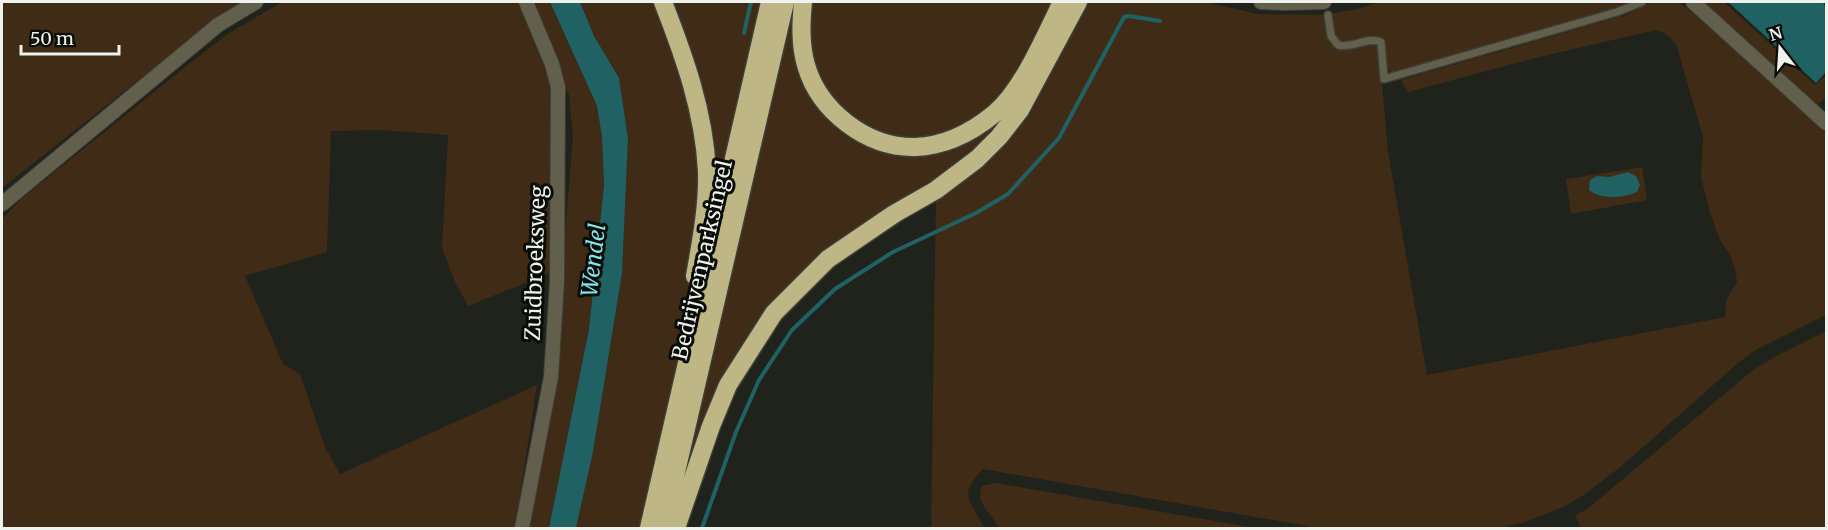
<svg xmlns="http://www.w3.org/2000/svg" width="1828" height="530" viewBox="0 0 1828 530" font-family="Merriweather,serif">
<rect width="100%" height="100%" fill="#1f231b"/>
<!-- green -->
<g fill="#3f2b16">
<path d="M2,2H249L131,86L2,188Z"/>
<path d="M282,2H522L555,91L550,273L468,306L455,282L442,248L448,135L380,130L331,131L327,252L245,276L283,364L300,374L325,447L340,474L537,385L515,528H2V219L20,200L180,71L229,33Z"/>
<path d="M529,2H550L597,106L602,137L604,185L589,329L549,528H526L561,282L573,137L569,95Z"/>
<path d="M580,2H656L689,92L700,172L691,278L680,347L640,528H576L593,452L622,273L628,139L619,78L594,36Z"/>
<path d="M673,2H765L708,245L713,128L703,86Z"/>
<path d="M793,2H798L820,104L909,151L1005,108L996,134L777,303L675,508Z"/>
<path d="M810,2H1056L1014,80L990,111L971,126L916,142L875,134L832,100L812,63L808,30Z"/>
<path d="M1081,2H1206L1257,14L1323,15C1328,56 1340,53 1374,43L1379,47L1388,152L1427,375L1725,317L1726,300L1737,282L1736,273L1730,255L1719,238L1710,213L1701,177L1703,137L1676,44L1666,34L1656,30L1535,58L1408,92L1401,80L1626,15L1651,2H1679L1708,25L1826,133V315L1754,351L1738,363L1623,465L1585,494L1565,506L1526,522L1498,528H1318L983,469C956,497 972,500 984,528H931L936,195L1000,143Z"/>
<path d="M1380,2H1637L1620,10L1397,74C1382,72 1383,54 1380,41L1338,43L1333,35L1329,14L1358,9Z"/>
<path d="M1701,2H1724L1815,85L1826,75V97L1820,103L1815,104Z"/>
<path d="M1642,167L1647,200L1571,214L1566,179Z"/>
<path d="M1826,331V528H1581L1575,515L1586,510L1753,370L1776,356Z"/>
<path d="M996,483L1255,528H998C993,513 974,504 982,486Z"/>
</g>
<!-- water -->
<g fill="#206264">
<path d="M550,2H580L594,36L619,78L628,139L622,273L593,452L576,528H549L589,329L604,185L602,137L597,106Z"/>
<path d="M1728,2H1823L1826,9V72L1816,83Z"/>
<path d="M1628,172L1636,176L1640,185L1637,192C1622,198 1602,200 1589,190L1590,180L1597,176L1609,177Z"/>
</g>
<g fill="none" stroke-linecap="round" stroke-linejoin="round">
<!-- stream -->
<g stroke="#206264" stroke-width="4">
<path d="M744,33L751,2"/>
<path d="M702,528L736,432L759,380L792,330L835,289L893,252L976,213L1008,194L1059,138L1124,17L1129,16L1160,21"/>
</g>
<defs>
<path id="lane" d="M1328,15L1331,36L1338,45C1353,49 1368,36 1381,42L1384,79L1617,12L1642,2"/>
<g id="street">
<path d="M1261,2L1285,3L1324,2"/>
<path d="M1693,2L1826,123"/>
<path d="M2,204L218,25L256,2"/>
<path d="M522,528L551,377L557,282L558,87L552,64L526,2"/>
</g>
<g id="highway">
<path d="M663,2C684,56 704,111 707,171C708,206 701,242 695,276"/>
<path d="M803,2C801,23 800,44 806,65C819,111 867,148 915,147C944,146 972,132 994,114C1023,90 1045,36 1062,2"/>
<path d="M649,528L770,2"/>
<path d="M663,528L785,2"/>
<path d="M676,528L711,426L728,385L774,313L828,259L894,214L936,190L977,159L999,137L1020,110L1078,2"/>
</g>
</defs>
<!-- lane casing -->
<use href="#lane" stroke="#3c4038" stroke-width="10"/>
<!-- street casing -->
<use href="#street" stroke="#3c4038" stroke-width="16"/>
<!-- highway casing -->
<use href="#highway" stroke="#3c4038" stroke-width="21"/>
<!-- lane -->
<use href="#lane" stroke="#635f4d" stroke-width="7"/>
<!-- street -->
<use href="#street" stroke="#635f4d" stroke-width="14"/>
<!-- highway -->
<use href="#highway" stroke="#bfb686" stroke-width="18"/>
</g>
<g text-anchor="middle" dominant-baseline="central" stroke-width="6" stroke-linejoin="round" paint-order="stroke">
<!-- street labels -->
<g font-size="21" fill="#f0f3ed" stroke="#0a0c08">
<text transform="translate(702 260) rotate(-77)">Bedrijvenparksingel</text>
<text transform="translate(535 263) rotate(-88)">Zuidbroeksweg</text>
</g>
<!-- water labels -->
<g font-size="22" font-style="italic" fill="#83e8ec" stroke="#0a0c08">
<text transform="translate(593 260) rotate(-83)">Wendel</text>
</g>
</g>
<!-- border -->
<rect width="1828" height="530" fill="none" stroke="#f0f3ed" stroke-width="6"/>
<!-- north arrow -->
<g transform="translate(1780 48) rotate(343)" stroke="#0a0c08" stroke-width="4.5" paint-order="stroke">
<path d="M0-4.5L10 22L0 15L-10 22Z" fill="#f0f3ed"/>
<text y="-9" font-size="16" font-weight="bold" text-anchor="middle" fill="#f0f3ed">N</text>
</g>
<!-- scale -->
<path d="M21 45v9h98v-9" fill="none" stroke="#f0f3ed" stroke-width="3"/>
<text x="30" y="45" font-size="18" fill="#f0f3ed" stroke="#0a0c08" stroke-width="4.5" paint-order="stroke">50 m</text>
</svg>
